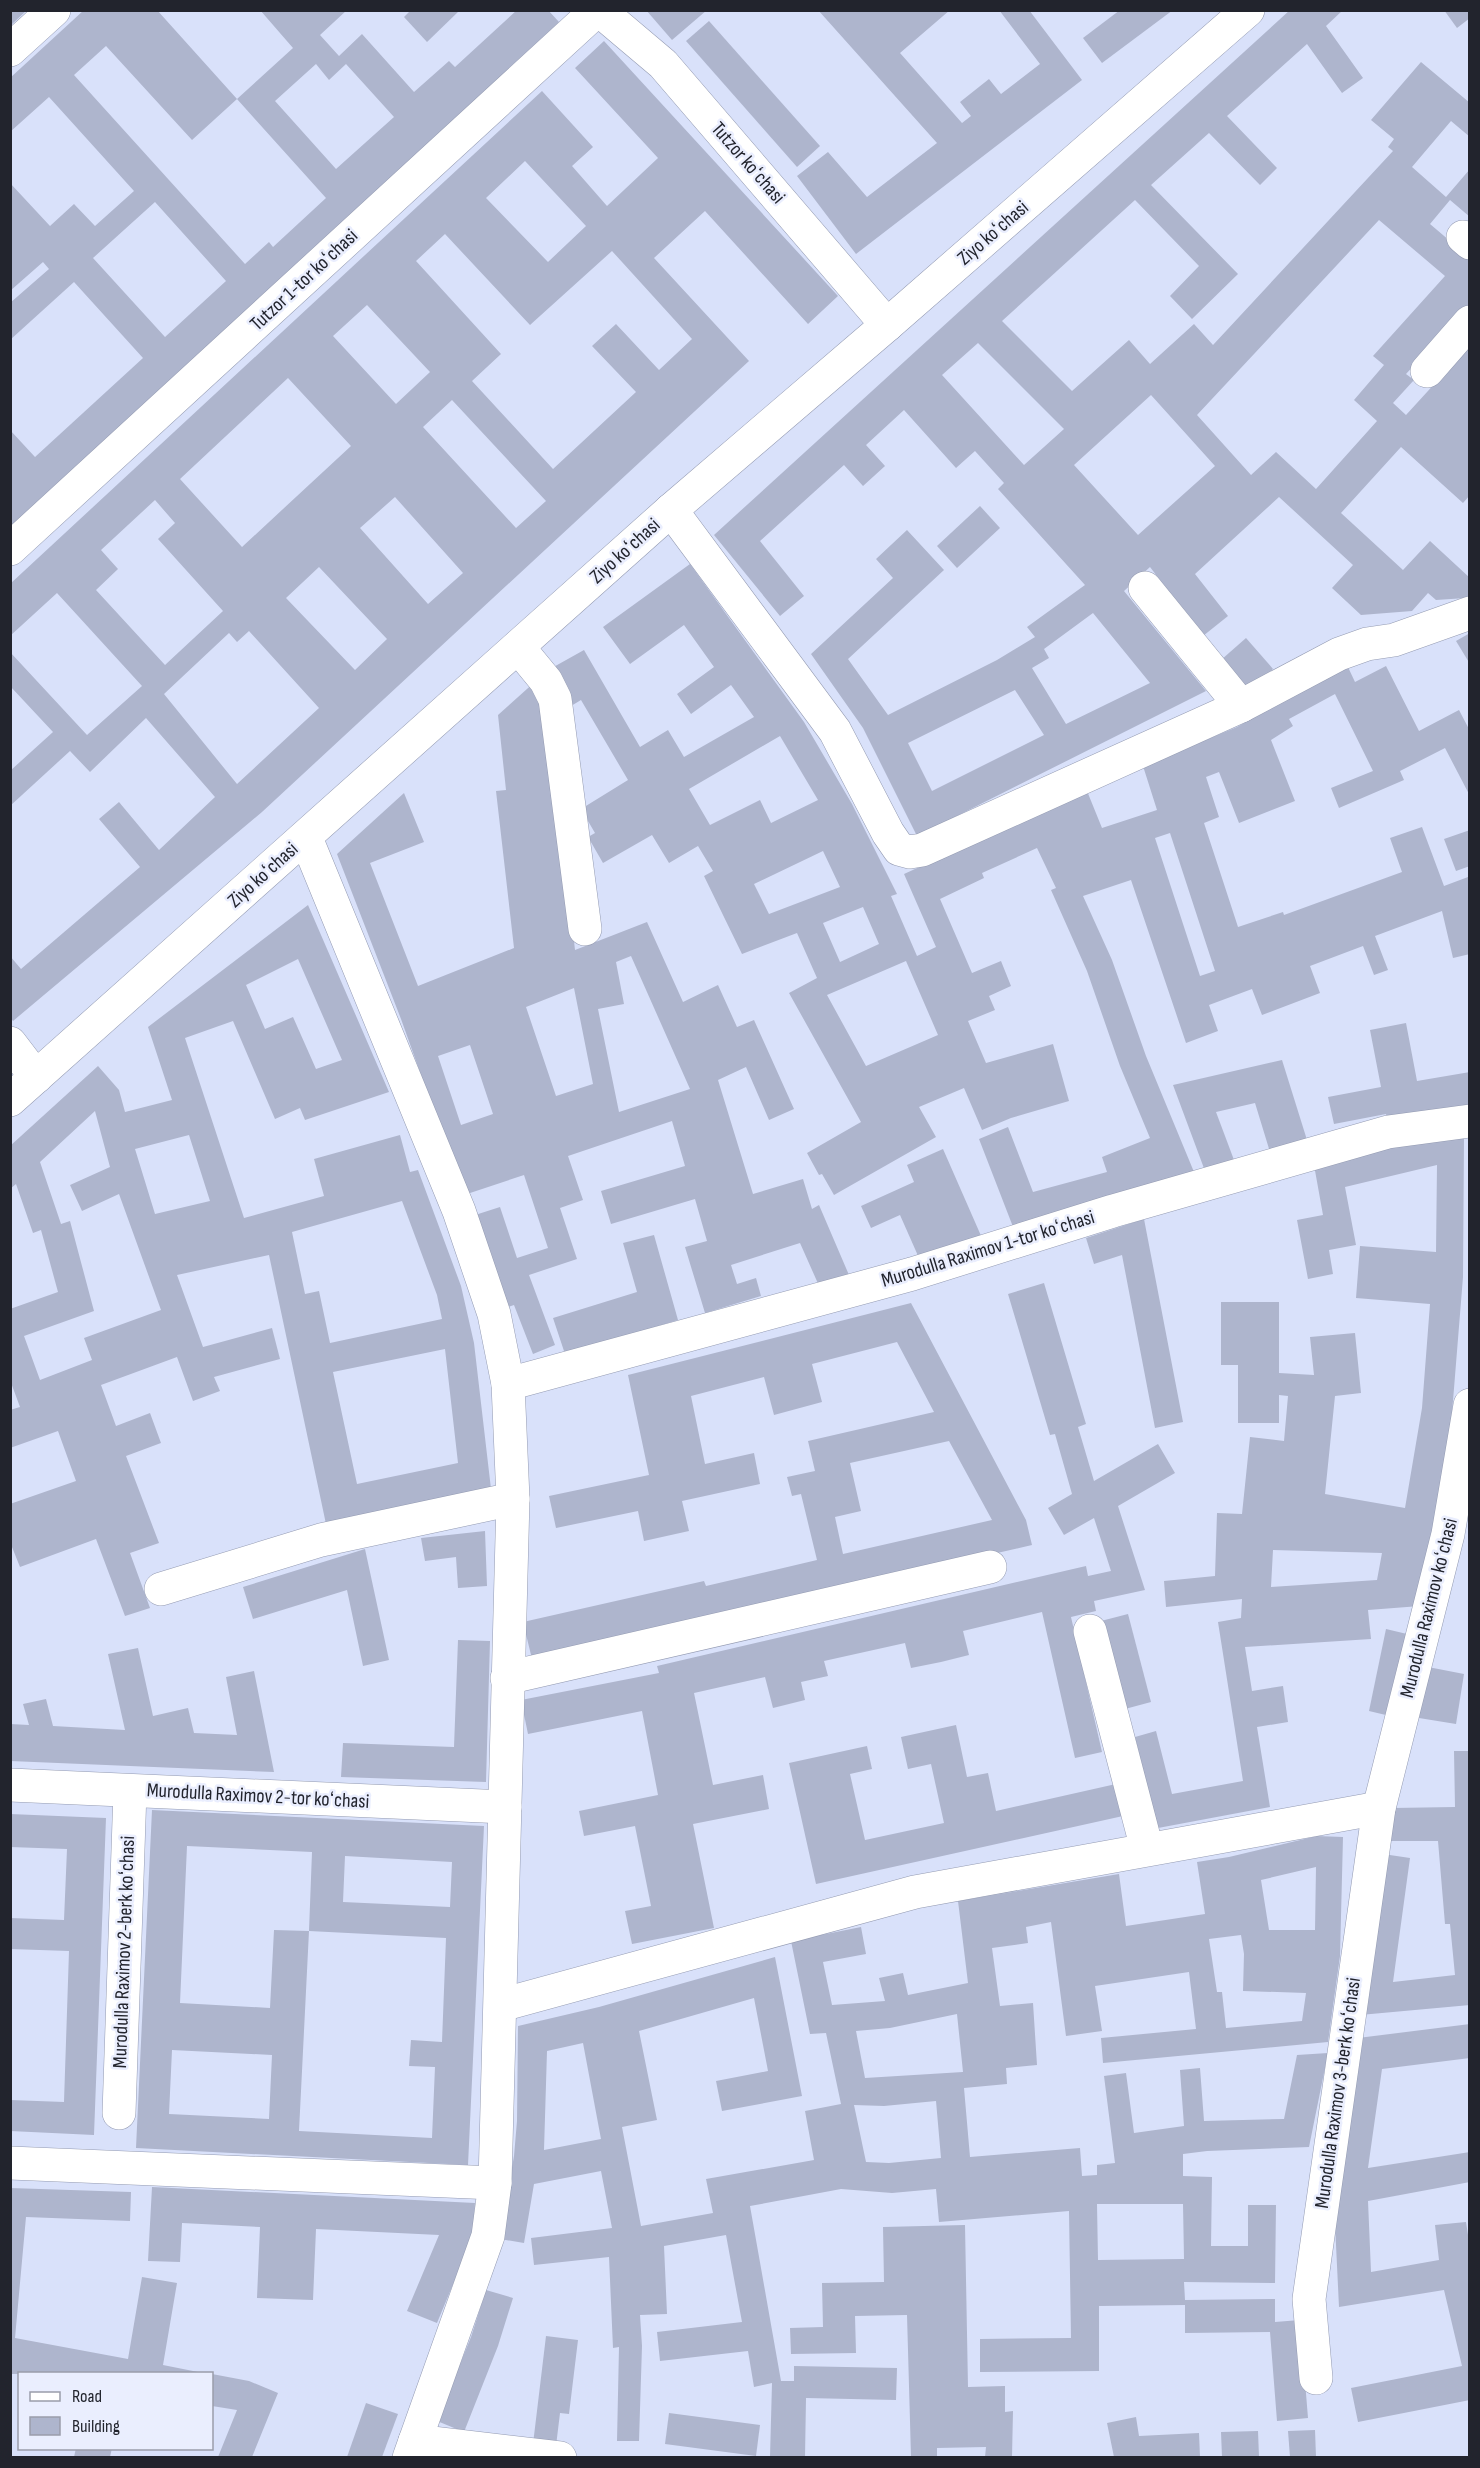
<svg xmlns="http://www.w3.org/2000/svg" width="1480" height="2468" viewBox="0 0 1480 2468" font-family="'Sofia Sans Condensed',sans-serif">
<rect width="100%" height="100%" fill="#d9e1fa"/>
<!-- building -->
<g fill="#aeb5cd" fill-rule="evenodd">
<path d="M10,10H27L10,26Z"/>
<path d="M84,10H157L237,99L192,140L106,46L74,75L245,264L269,242L273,247L326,198L237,99L293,48L260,10H347L320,35L339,56L362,34L414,92L449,61L455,67L517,10H548L559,22L481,96L188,363L10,528V430L35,457L143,358L74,282L10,340V303L49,269L43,262L10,291V183L50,226L74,204L95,226L134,191L49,97L10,132V78ZM316,64L329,80L346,64L394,117L336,169L275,101ZM155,202L226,281L165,337L93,258Z"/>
<path d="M411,10H460L427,42L404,17Z"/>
<path d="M646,10H707L672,40Z"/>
<path d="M818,10H950L900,53L962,123L971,116L960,102L989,79L1001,94L1040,64L999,10H1029L1082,80L856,254L797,176L828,152L867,197L937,143Z"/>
<path d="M1120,10H1173L1102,63L1083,38Z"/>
<path d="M1290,10H1343L1326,26L1363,78L1342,93L1307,44L1227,116L1277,168L1260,185L1209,133L1151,185L1238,274L1192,319L1170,296L1199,266L1135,200L1002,321L1072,391L1129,340L1150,364L1194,324L1213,345L1393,151L1388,147L1394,139L1371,120L1421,62L1470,103V137L1451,121L1412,167L1446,197L1470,169V217L1450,200L1430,224L1470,258V304L1406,374L1414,380L1393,403L1406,415L1470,345V495L1463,503L1401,447L1341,513L1403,570L1430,541L1470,578V595L1466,598L1436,600L1428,593L1412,611L1361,615L1332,588L1353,565L1279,497L1195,574L1228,616L1203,636L1150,567L1124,591L1206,691L917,836L863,728L811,654L893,578L876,559L907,530L944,570L848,659L888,715L997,660L1035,637L1027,627L1085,585L998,489L1004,483L975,451L956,468L904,410L866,445L885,466L863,486L844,465L760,541L804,596L780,616L714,535ZM1379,220L1445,276L1373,356L1384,365L1354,400L1377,421L1316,489L1276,452L1251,475L1197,415ZM978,343L1064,429L1024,465L942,375ZM1151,395L1215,466L1138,535L1074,465ZM1093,613L1150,683L1066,724L1032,668L1049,658L1044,649ZM1015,690L1044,735L932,791L908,743Z"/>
<path d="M1444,10H1470V18L1457,28Z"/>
<path d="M709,21L820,146L797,167L686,41Z"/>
<path d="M604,41L838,296L808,324L705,211L654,258L749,361L262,812L13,1021L10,1017V956L21,969L140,867L99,819L119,802L159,850L215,797L146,718L90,772L70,751L10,806V771L53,732L10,686V652L87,735L142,686L57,593L10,636V584L542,91L593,147L572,166L607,206L658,158L575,68ZM525,161L586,226L548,262L486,198ZM445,234L530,325L612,251L692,339L659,370L616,324L592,346L636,392L553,469L472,381L501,354L416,261ZM367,305L430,372L396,404L333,336ZM288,378L351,446L242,547L180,479ZM452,400L546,501L516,528L423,427ZM395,497L463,573L428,604L360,528ZM155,500L175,523L158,539L223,611L165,665L96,590L118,569L101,550ZM319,567L387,639L355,670L286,598ZM249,631L319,708L237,784L164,694L229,633L237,642Z"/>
<path d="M980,506L1000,528L957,568L937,546Z"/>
<path d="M690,564L804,722L852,804L897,894L891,896L917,956L936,947L904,874L1087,791L1102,828L1157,810L1143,766L1237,727L1347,665L1355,682L1386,666L1419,731L1459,710L1470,731V796L1445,748L1400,771L1404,780L1339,808L1331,788L1373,771L1335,694L1289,719L1293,726L1271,740L1295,801L1239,823L1219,772L1206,777L1219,817L1204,823L1238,927L1283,912L1284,915L1402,872L1390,838L1422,827L1444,886L1468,877L1470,954L1453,958L1442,911L1375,936L1388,970L1374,975L1363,946L1310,966L1320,993L1262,1015L1252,989L1209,1005L1218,1031L1186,1043L1131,880L1083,896L1112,960L1146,1056L1194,1172L1015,1232L979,1139L1008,1127L1033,1192L1107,1172L1102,1157L1150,1138L1120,1066L1087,971L1051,890L1056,888L1037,848L982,873L984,878L940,899L972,973L1001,961L1011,986L989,996L995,1010L968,1021L986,1063L1053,1044L1069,1101L1011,1118L982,1130L964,1088L919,1107L936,1137L834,1195L822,1174L819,1175L807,1153L861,1122L789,993L817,978L797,933L742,954L704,876L713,871L698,846L669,863L652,835L603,863L588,837L595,833L581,809L628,780L581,700L571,706L550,669L584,650L640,747L668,730L684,757L754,717L731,685L691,714L677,694L714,667L684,625L630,664L603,627ZM780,736L818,800L771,823L760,800L710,825L689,789ZM1170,833L1215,971L1200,976L1155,838ZM823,851L840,887L769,914L754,884ZM863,907L879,944L840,962L823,923ZM906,961L938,1035L866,1066L827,995Z"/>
<path d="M1470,633V664L1456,641Z"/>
<path d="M1246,638L1273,669L1248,691L1221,660Z"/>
<path d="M537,680L566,871L575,950L647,922L683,1002L718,985L737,1027L754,1020L794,1109L769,1120L746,1067L718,1080L753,1194L803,1179L812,1209L819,1205L849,1275L820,1288L800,1243L731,1265L737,1284L756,1278L761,1296L705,1313L685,1247L707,1241L695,1199L611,1224L601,1191L685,1166L672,1121L568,1156L583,1200L560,1208L577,1259L529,1275L555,1345L533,1354L514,1305L502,1309L472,1216L500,1207L517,1258L548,1248L524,1175L464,1195L401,1019L337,854L404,793L424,842L370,863L418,986L514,948L496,791L506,790L498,715ZM631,956L690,1089L619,1112L598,1009L624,1004L616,962ZM574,988L593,1084L556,1096L526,1007ZM470,1045L493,1114L461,1125L438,1056Z"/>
<path d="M1470,830V866L1456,871L1444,839Z"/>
<path d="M308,905L389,1092L305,1120L300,1108L275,1119L233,1021L185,1038L244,1218L324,1196L314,1159L400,1135L410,1172L418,1170L461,1286L474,1343L491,1489L326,1524L269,1255L177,1275L203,1347L272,1328L280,1359L214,1377L220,1391L193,1401L177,1357L101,1385L116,1426L150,1413L161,1443L126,1456L159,1543L130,1553L150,1608L125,1616L96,1539L20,1567L10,1542V1504L76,1481L58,1431L10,1448V1410L20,1407L10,1380V1309L58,1292L41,1230L33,1233L16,1184L10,1189V1146L98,1066L119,1090L125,1112L172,1100L148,1027ZM298,959L342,1060L316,1069L293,1017L265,1029L246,985ZM95,1111L110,1167L70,1185L82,1211L119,1194L161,1310L84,1338L92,1360L40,1380L24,1336L94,1311L70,1221L61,1224L40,1162ZM189,1135L210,1201L155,1214L135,1149ZM402,1201L437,1295L442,1319L330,1343L319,1291L305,1294L292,1232ZM445,1349L458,1463L357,1484L333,1372Z"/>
<path d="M1406,1023L1417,1081L1470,1072V1105L1387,1119L1386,1114L1334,1124L1328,1097L1381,1087L1370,1030Z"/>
<path d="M1282,1060L1307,1140L1270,1152L1255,1103L1216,1112L1234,1160L1205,1171L1173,1085Z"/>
<path d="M1437,1137H1464L1463,1277L1452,1413L1420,1606L1368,1610L1371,1639L1245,1647L1252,1691L1283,1686L1288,1722L1257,1727L1270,1807L1158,1828L1135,1737L1156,1731L1172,1794L1243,1781L1218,1622L1241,1618L1242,1599L1166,1607L1164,1581L1215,1576L1217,1513L1242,1514L1250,1437L1284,1441L1288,1396L1279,1395V1423H1238V1365H1221V1302H1279V1373L1314,1375L1310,1337L1355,1333L1361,1393L1335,1396L1325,1494L1405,1508L1422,1408L1430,1304L1356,1298L1360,1246L1436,1252L1437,1165L1345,1187L1356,1245L1329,1250L1333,1274L1308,1279L1297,1220L1323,1215L1314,1165ZM1273,1550L1382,1553L1377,1580L1271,1587Z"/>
<path d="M943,1149L982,1238L919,1258L900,1215L871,1228L861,1206L914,1182L907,1165Z"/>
<path d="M1144,1219L1183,1422L1155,1428L1122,1255L1094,1264L1086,1238Z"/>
<path d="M654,1235L678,1320L565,1354L553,1318L637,1292L623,1243Z"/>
<path d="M1044,1283L1086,1424L1078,1427L1094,1481L1158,1444L1175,1473L1118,1506L1145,1590L1094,1601L1096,1611L1071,1617L1102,1752L1075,1758L1042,1612L963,1631L969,1655L941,1662L911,1668L905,1643L824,1661L828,1676L801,1682L805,1700L773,1708L765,1677L694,1693L713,1785L763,1775L769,1809L693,1824L714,1928L632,1944L625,1911L651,1906L635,1826L584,1836L579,1811L658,1795L642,1711L528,1734L521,1700L659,1673L657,1666L1086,1566L1088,1576L1111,1571L1094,1518L1064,1535L1048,1508L1072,1494L1055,1434L1050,1435L1008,1294Z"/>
<path d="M911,1303L1026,1520L1032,1545L532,1659L523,1622L704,1581L706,1586L817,1560L801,1494L792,1496L787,1477L815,1471L808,1441L934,1412L897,1342L812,1364L822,1402L774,1415L764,1377L691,1396L705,1464L754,1453L760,1484L682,1501L689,1531L644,1541L638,1511L556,1528L549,1496L649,1475L628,1375ZM949,1441L992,1520L843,1554L835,1517L861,1511L850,1463Z"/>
<path d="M485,1531L487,1586L458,1588L456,1557L425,1561L421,1538Z"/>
<path d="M365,1549L389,1660L363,1666L347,1590L253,1619L243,1587Z"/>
<path d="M1128,1614L1151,1702L1125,1709L1101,1621Z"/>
<path d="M1386,1629L1407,1634L1390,1716L1369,1711Z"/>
<path d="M458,1640L490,1641L486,1782L341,1777L343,1743L454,1747Z"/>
<path d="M138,1648L153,1716L188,1708L194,1733L237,1735L226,1677L254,1671L274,1772L10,1761V1724L29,1725L23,1704L46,1699L53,1726L125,1730L108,1654Z"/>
<path d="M1428,1667L1464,1674L1456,1724L1419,1718Z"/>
<path d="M956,1725L967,1777L988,1773L996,1811L1116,1784L1123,1816L816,1884L789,1763L867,1746L872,1769L850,1774L865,1840L944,1823L931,1764L908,1769L901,1737Z"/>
<path d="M1454,1751H1470V2005L1360,2015L1383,1854L1410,1858L1393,1982L1455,1975L1450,1924H1445L1438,1841H1386L1393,1808L1455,1807Z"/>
<path d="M152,1810L484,1826L468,2165L136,2148ZM187,1846L312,1852L309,1931L446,1938L442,2042L411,2040L409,2066L435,2067L432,2138L299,2131L309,1931L274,1930L270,2008L180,2003ZM345,1856L452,1862L450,1907L343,1902ZM172,2050L272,2055L269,2119L169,2114Z"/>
<path d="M10,1814L106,1818L94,2135L10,2131V2100L64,2102L69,1951L10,1949V1918L64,1920L67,1849L10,1847Z"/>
<path d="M1317,1836L1343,1837L1340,1956L1328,2042L1103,2063L1101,2038L1196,2029L1189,1972L1095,1986L1102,2031L1066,2036L1051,1922L1026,1927L1028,1943L992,1948L1000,2006L1033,2003L1037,2065L1006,2068L1007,2084L964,2088L970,2157L1080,2148L1082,2176L1097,2175V2165L1115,2163L1104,2076L1126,2073L1134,2133L1184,2126L1180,2070L1200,2068L1204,2121L1284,2119L1297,2055L1328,2053L1309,2147L1207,2151L1183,2154V2176L1212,2177L1211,2246H1248V2205H1276L1275,2283L1184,2282L1185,2300L1275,2299V2322L1300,2320L1308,2418L1277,2421L1270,2332L1185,2333V2305L1099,2306V2371L980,2372V2339L1071,2338L1069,2211L939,2222L936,2189L892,2193L841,2189L750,2206L781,2381H794V2366L897,2368L896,2400L806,2398L805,2457H770L772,2383L754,2387L748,2351L660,2361L657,2332L742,2322L726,2235L664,2246L667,2314L640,2315L642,2346L639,2441H617L619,2347L613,2348L609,2257L534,2265L531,2238L612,2228L601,2171L534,2184L524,2243L500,2239L514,2156L517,2121L518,2026L599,2007L775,1957L802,2096L722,2111L716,2081L768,2071L754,1998L639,2031L657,2120L622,2127L641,2226L713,2213L706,2179L814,2160L805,2111L841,2104L826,2033L810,2034L791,1941L861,1927L866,1954L823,1962L832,2005L885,2001L879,1978L903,1973L908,1995L968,1983L958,1901L1119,1874L1126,1926L1205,1914L1197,1862L1229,1857ZM1316,1867L1315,1930H1269L1261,1880ZM1241,1935L1244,1954L1243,1991L1306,1993L1302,2021L1226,2028L1222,1992H1217L1209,1939ZM957,2014L963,2072L865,2078L856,2031L890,2028ZM583,2043L601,2139L544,2150L547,2051ZM936,2101L941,2158L889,2163L866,2162L854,2105L884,2106ZM1097,2204H1183L1184,2259L1098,2260Z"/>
<path d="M1470,2024V2058L1382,2069L1368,2168L1470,2152V2182L1368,2201L1371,2272L1439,2260L1435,2225L1466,2222L1470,2248V2400L1358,2422L1351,2388L1462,2366L1444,2290L1339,2307L1334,2203L1358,2038Z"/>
<path d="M152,2187L475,2203L473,2236L437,2323L407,2311L439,2235L316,2229L313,2300L257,2298L260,2227L182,2223L180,2262L148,2261Z"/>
<path d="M10,2188L131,2192L130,2221L26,2217L15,2338L128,2359L142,2277L177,2283L163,2365L203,2373L10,2374Z"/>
<path d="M965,2225L968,2387L1005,2386V2412L1013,2411L1012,2457H985L986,2447L937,2448V2457H911L907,2315L855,2316L856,2353L791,2354L790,2328L823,2327L822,2283L884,2282L883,2227Z"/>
<path d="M486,2290L513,2298L498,2346L464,2432L437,2421L471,2337Z"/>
<path d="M546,2336L578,2340L569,2414L560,2413L556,2446L533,2444Z"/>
<path d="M212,2374L249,2381L278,2393L252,2457H218L237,2410L212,2406Z"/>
<path d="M366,2403L398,2414L382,2457H347Z"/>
<path d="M669,2413L760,2425L756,2456L665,2444Z"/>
<path d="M1136,2417L1139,2436L1199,2433L1200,2457H1114L1107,2423Z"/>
<path d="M1315,2430L1316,2457H1290L1288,2431Z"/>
<path d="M1258,2431L1259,2457H1222L1221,2432Z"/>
<path d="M76,2448H112L110,2457H74Z"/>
</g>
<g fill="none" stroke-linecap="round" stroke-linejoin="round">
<defs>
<g id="minor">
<path d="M599,10L663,64L887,325"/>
<path d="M10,50L54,10"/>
<path d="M1463,237L1470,243"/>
<path d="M1427,371L1470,322"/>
<path d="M671,510L835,731L888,833L899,849L910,852L922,850L1241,706L1339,654L1367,644L1394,640L1470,613"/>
<path d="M10,549L597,10"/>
<path d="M1145,588L1241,706"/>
<path d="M518,647L546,681L555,699L585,929"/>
<path d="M306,838L459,1211L494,1314L508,1384L513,1499L495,2183L488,2236L409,2458"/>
<path d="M10,1043L36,1077"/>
<path d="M10,1100L671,510L887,325L1248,10"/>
<path d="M508,1384L912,1274L1113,1211L1388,1132L1470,1121"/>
<path d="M161,1589L321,1540L513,1499"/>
<path d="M1090,1631L1147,1849"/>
<path d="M507,1678L990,1567"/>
<path d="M10,1785L505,1807"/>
<path d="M501,2005L915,1892L1379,1808"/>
<path d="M119,2113L130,1791"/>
<path d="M10,2163L495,2183"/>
<path d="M1316,2378L1309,2299L1379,1808L1448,1534L1470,1405"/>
<path d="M415,2441L560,2458"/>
</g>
</defs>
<!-- minor casing -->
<use href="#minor" stroke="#949bb2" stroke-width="34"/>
<!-- minor -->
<use href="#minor" stroke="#fff" stroke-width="33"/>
</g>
<g text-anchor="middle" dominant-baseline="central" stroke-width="5" stroke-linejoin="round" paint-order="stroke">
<!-- street labels -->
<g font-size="20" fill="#22242d" stroke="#eaeefe">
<text transform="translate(748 163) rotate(49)">Tutzor koʻchasi</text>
<text transform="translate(993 233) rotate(-41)">Ziyo koʻchasi</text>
<text transform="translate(304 280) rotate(-43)">Tutzor 1-tor koʻchasi</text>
<text transform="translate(625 551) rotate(-42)">Ziyo koʻchasi</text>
<text transform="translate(263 875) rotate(-42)">Ziyo koʻchasi</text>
<text transform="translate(988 1249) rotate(-17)">Murodulla Raximov 1-tor koʻchasi</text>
<text transform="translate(1429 1608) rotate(-76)">Murodulla Raximov koʻchasi</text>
<text transform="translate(258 1796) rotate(3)">Murodulla Raximov 2-tor koʻchasi</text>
<text transform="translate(124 1952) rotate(-88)">Murodulla Raximov 2-berk koʻchasi</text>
<text transform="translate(1338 2093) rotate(-82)">Murodulla Raximov 3-berk koʻchasi</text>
</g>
</g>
<!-- border -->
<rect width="1480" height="2468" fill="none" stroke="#22242d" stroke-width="24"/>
<!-- legend -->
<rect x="18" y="2372" width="195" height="78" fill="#eaeefe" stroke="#9a9daa" stroke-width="1.5"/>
<rect x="30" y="2392" width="30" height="9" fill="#ffffff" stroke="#9a9daa" stroke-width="1.5"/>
<text x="72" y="2402" font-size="18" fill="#22242d">Road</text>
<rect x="30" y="2417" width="30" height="18" fill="#aeb5cd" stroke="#9a9daa" stroke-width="1.5"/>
<text x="72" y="2432" font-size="18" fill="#22242d">Building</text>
</svg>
